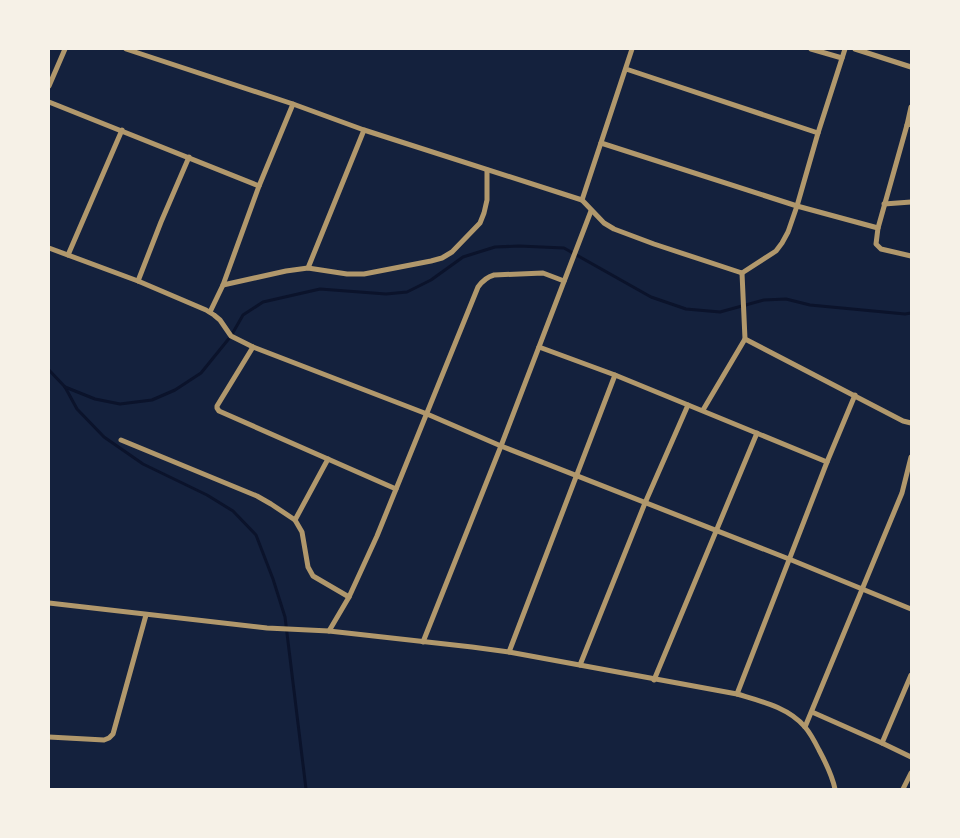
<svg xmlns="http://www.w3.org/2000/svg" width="960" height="838" viewBox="0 0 960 838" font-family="'Space Grotesk',sans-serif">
<rect width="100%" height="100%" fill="#14213d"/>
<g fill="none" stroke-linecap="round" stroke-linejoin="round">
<!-- stream -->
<g stroke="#0b132b" stroke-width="3">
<path d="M49,370L65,387L77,409L104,437L143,464L207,495L233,511L256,535L273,579L285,617L306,789"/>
<path d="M65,387L95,399L120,404L152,400L175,390L201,373L231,336L243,315L263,302L320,289L386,294L407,292L431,280L463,257L495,247L519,246L564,248L651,297L686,309L720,312L764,300L786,299L810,305L905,314L911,313"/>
</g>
<!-- minor -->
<g stroke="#b1986c" stroke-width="5">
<path d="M126,49L293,104L364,130L582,200"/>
<path d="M632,49L582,200L604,223L614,229L654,244L742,273"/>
<path d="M811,49L842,58"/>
<path d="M855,49L911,67"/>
<path d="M626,69L818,133"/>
<path d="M49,86L65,49"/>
<path d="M49,102L259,186"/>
<path d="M911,124L907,125L878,228L876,244L881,249L911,256"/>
<path d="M907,125L911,107"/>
<path d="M601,143L797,206L878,228"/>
<path d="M884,204L911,202"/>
<path d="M49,248L138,281L206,310L214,315L220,320L231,336L253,347L427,414L501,446L789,559L911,609"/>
<path d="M68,255L122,130"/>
<path d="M308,268L347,274H364L431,261L442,258L452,252L480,223L484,213L487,200V170"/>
<path d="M742,273L776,251L782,243L788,232L797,206L818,133L845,49"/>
<path d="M742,273L745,339L903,421L911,423"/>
<path d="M138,281L161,222L189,157"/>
<path d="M223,285L286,271L308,268L364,130"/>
<path d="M210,312L223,285L259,186L293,104"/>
<path d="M253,347L217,406V408L219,411L396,489"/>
<path d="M539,347L615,375L827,462"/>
<path d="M703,410L745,339"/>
<path d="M121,440L257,496L271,504L295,520L302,532L308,567L313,576L349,597"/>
<path d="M295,520L328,459"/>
<path d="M49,603L267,628L329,631L472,647L509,652L737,694C760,701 788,707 805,727C811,734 815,742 819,750C826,763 832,775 835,789"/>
<path d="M329,631L349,597L377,536L478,287C483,280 487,277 494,275L543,273L564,281"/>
<path d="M423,642L501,446L591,211"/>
<path d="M509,652L615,375"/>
<path d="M580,665L645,503L688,405"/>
<path d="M654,680L757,433"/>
<path d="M737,694L827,462L855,395"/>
<path d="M812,712L882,743L911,757"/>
<path d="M805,727L902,493L911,457"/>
<path d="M49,737L104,740L109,738L113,734L146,615"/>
<path d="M882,743L911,675"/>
<path d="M903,789L911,773"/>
</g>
</g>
<!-- border -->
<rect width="960" height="838" fill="none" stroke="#f6f1e7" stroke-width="100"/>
</svg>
